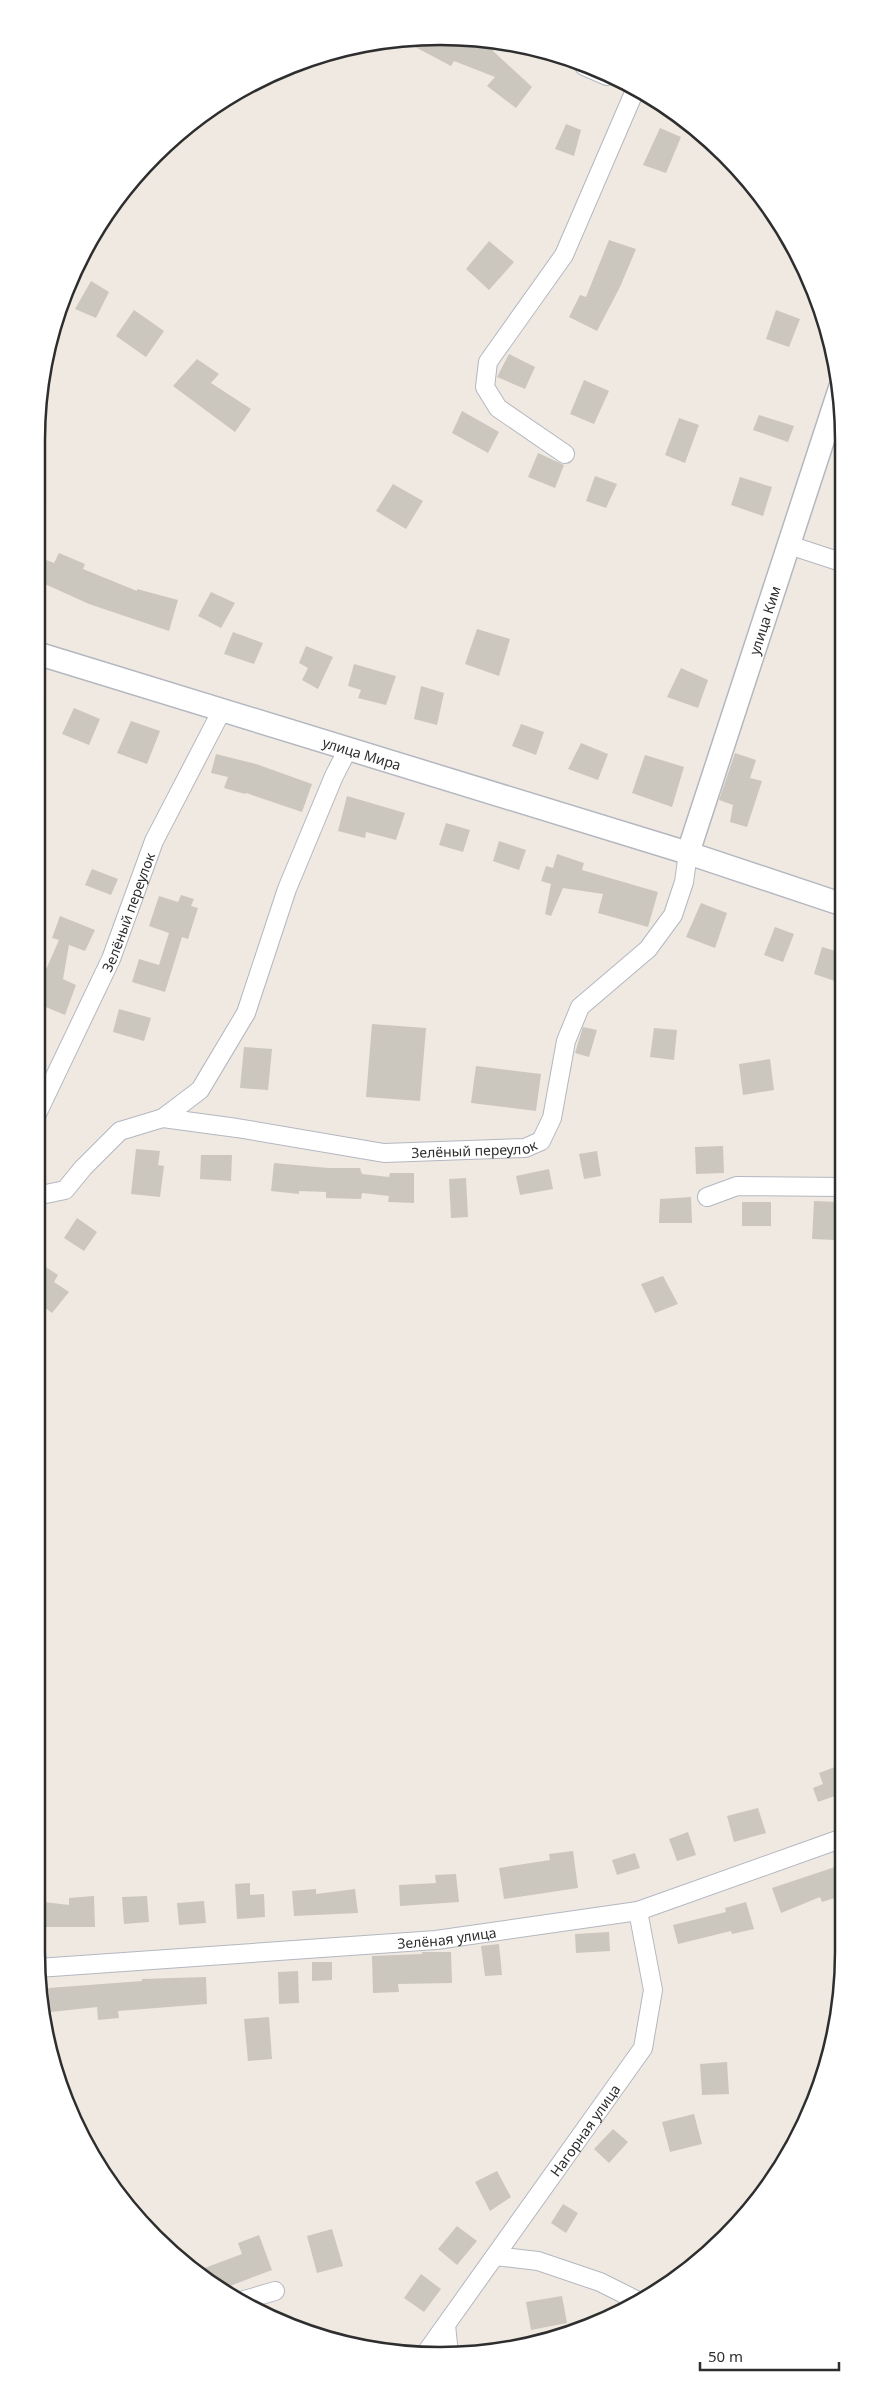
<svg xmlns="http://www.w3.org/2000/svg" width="880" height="2392" viewBox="0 0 880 2392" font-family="'Noto Sans',sans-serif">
<rect width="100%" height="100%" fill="#efe9e1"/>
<!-- building -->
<g fill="#cbc7bf">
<path d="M466,37L484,40L496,46L493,51L532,87L516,108L487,86L495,77L454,61L451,66L400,39Z"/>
<path d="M566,124L581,130L574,156L555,149Z"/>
<path d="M660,128L681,137L666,173L643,165Z"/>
<path d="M609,240L636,249L620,287L597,331L569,317L580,295L586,297Z"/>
<path d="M489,241L514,262L489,290L466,269Z"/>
<path d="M91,281L109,292L96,318L75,309Z"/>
<path d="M134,310L164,331L146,357L116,336Z"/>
<path d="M776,310L800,319L789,347L766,339Z"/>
<path d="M509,354L535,367L525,389L497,377Z"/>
<path d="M197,359L219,374L211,383L251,409L235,432L173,386Z"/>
<path d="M584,380L609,391L594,424L570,414Z"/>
<path d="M462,411L499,432L488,453L452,433Z"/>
<path d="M759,415L794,426L788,442L753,430Z"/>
<path d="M679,418L699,425L685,463L665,455Z"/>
<path d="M538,453L564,465L555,488L528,477Z"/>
<path d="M595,476L617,484L606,508L586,501Z"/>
<path d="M740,477L772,487L763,516L731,505Z"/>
<path d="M393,484L423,501L406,529L376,511Z"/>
<path d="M59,553L85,564L83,569L137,591V589L178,600L169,631L89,604L36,580V556L54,563Z"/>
<path d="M211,592L235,603L221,628L198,616Z"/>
<path d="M477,629L510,639L499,676L465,664Z"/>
<path d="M233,632L263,643L254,664L224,654Z"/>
<path d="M306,646L333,657L318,689L302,680L308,668L299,663Z"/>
<path d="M354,664L396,676L386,705L358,698L361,690L348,686Z"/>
<path d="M681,668L708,680L698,708L667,697Z"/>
<path d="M421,686L444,693L437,725L414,719Z"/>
<path d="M74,708L100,719L89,745L62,734Z"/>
<path d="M131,721L160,731L147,764L117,753Z"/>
<path d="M521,724L544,732L536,755L512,746Z"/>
<path d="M581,743L608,754L598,780L568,769Z"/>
<path d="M735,753L756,760L750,778L762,781L747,827L730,822L733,805L719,800Z"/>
<path d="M216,754L256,764L312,784L302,812L246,793L245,794L224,788L228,777L211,773Z"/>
<path d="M645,755L684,767L672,807L632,793Z"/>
<path d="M347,796L405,813L396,840L366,832L365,838L338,831Z"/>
<path d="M446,823L470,830L463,852L439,845Z"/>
<path d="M499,841L526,850L519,870L493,861Z"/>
<path d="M557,854L584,863L582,870L658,892L648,927L598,913L603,894L563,888L551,916L545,914L551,884L541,881L546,866L553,868Z"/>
<path d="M92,869L118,879L111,895L85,885Z"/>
<path d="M181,895L194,899L191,906L198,908L188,939L182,937L165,992L132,982L139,959L159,965L169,933L149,926L159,896L178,902Z"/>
<path d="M701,903L727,913L715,948L686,937Z"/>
<path d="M60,916L95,930L85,951L69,945L63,979L76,985L65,1015L36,1003V992L59,940L52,938Z"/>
<path d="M775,927L794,934L783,962L764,955Z"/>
<path d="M822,947L842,953V962L835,981L814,974Z"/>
<path d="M119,1009L151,1018L144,1041L113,1032Z"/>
<path d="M372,1024L426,1028L420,1101L366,1097Z"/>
<path d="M583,1027L597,1030L589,1057L575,1053Z"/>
<path d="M654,1028L677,1030L674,1060L650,1057Z"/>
<path d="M244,1047L272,1049L268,1090L240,1088Z"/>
<path d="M770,1059L774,1090L743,1095L739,1064Z"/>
<path d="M476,1066L541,1074L536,1111L471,1103Z"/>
<path d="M723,1146L724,1173L696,1174L695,1147Z"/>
<path d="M136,1149L160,1151L158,1165L164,1166L160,1197L131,1194Z"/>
<path d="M597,1151L601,1176L584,1179L579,1154Z"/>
<path d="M201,1155H232L231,1181L200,1179Z"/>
<path d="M274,1163L328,1168H360L362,1174L389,1177L390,1173H414V1203L388,1202L389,1196L362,1193L361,1199L326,1198V1192L299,1191V1194L271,1191Z"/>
<path d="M549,1169L553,1189L520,1195L516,1176Z"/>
<path d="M466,1178L468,1217L451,1218L449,1179Z"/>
<path d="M691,1197L692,1223H659L660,1199Z"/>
<path d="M814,1201L838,1202L836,1240L812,1239Z"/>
<rect x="742" y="1202" width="29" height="24"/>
<path d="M77,1218L97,1232L84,1251L64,1238Z"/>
<path d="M44,1266L58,1275L54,1282L69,1292L52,1313L36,1301V1277Z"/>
<path d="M663,1276L678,1304L655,1313L641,1284Z"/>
<path d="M843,1764V1793L818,1802L813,1788L823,1784L819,1773Z"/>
<path d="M758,1808L766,1833L734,1842L727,1816Z"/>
<path d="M688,1832L696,1855L677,1861L669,1839Z"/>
<path d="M573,1851L578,1888L504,1899L499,1868L550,1860L549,1854Z"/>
<path d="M635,1853L640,1868L617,1875L612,1860Z"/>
<path d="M844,1864V1895L822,1902L820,1897L781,1913L772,1888Z"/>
<path d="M456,1874L459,1902L400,1906L399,1885L436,1883L435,1875Z"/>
<path d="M250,1883V1895L264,1894L265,1917L237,1919L235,1884Z"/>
<path d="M316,1889V1894L355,1889L358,1913L294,1916L292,1891Z"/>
<path d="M94,1896L95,1927H36V1901L69,1905V1898Z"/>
<path d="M147,1896L149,1922L124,1924L122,1897Z"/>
<path d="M204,1901L206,1923L179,1925L177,1903Z"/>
<path d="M746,1902L754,1929L732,1934L731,1931L678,1944L673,1925L726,1912L725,1908Z"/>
<path d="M609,1932L610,1951L576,1953L575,1934Z"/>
<path d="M499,1944L502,1975L485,1976L481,1946Z"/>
<path d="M422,1952H451L452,1983L398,1984L399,1992L373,1993L372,1956L422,1954Z"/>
<path d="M312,1962H332V1980L312,1981Z"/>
<path d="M298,1971L299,2003L279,2004L278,1972Z"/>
<path d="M206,1977L207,2004L118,2011L119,2018L98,2020L97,2007L51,2012L48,1988L142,1981V1979Z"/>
<path d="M269,2017L272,2059L248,2061L244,2019Z"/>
<path d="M727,2062L729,2094L702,2095L700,2064Z"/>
<path d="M694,2114L702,2144L670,2152L662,2122Z"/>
<path d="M613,2129L628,2142L609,2163L594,2149Z"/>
<path d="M497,2171L511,2197L490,2211L475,2182Z"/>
<path d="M563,2204L578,2213L566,2233L551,2223Z"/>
<path d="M457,2226L477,2241L457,2265L438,2249Z"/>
<path d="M332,2229L343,2266L317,2273L307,2236Z"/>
<path d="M259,2235L272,2270L222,2289L194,2272L242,2254L238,2243Z"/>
<path d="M421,2274L441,2289L424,2312L404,2298Z"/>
<path d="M562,2296L567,2323L531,2330L526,2302Z"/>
</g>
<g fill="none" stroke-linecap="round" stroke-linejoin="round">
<defs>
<g id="minor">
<path d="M584,66L607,76"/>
<path d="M565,454L498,408L485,387L488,362L564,255L636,88"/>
<path d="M789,545L841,562"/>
<path id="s1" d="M36,1116L111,959L154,841L222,710"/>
<path id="s2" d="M163,1118L237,1128L384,1153L525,1148L541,1141L552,1118L566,1041L580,1007L648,949L673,915L684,882L688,853"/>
<path d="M36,1196L65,1190L83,1168L120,1131L163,1118L200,1090L246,1013L287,889L334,776L348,749"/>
<path d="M707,1197L737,1186L842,1187"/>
<path id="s3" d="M38,1968L436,1940L638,1911L843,1838"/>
<path d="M495,2256L538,2261L600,2282L636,2300"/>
<path d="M241,2301L275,2291"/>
<path d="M446,2325L449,2354"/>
<path id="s4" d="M425,2354L643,2048L653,1990L638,1911"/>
</g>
<g id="tertiary">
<path id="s5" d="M36,653L688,853L841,904"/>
<path id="s6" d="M688,853L840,388"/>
</g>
</defs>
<!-- minor casing -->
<use href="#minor" stroke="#b4b7c1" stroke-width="20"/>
<!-- tertiary casing -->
<use href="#tertiary" stroke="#b4b7c1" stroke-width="25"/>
<!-- minor -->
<use href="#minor" stroke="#fff" stroke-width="18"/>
<!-- tertiary -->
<use href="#tertiary" stroke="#fff" stroke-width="22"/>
</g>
<g text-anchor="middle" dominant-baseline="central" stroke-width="4" stroke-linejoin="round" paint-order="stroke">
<!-- street labels -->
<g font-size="14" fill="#2e2e2e" stroke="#fff">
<text stroke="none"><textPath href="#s6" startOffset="245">улица Ким</textPath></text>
<text stroke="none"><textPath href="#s5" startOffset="341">улица Мира</textPath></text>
<text stroke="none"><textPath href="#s1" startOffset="224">Зелёный переулок</textPath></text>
<text stroke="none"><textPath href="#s2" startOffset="314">Зелёный переулок</textPath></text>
<text stroke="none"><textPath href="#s3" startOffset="410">Зелёная улица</textPath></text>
<text stroke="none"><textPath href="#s4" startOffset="275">Нагорная улица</textPath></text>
</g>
</g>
<!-- crop -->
<path d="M0 0H880V2392H0ZM440 45H440A395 395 0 0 1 835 440V1952A395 395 0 0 1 440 2347H440A395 395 0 0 1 45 1952V440A395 395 0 0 1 440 45Z" fill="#fff" fill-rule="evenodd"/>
<path fill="none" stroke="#2e2e2e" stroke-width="2.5" d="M440 45H440A395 395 0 0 1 835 440V1952A395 395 0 0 1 440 2347H440A395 395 0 0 1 45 1952V440A395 395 0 0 1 440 45Z"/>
<!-- scale -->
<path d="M700 2362v8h139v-8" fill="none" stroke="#2e2e2e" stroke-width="2.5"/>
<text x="708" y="2362" font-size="15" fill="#2e2e2e" stroke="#ffffff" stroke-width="4" paint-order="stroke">50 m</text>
</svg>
